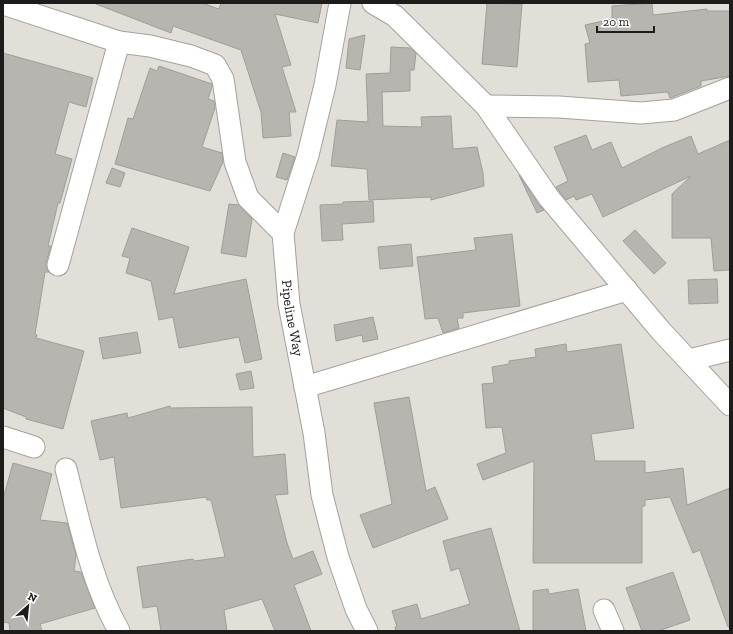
<svg xmlns="http://www.w3.org/2000/svg" width="733" height="634" viewBox="0 0 733 634" font-family="'Zilla Slab',serif">
<rect width="100%" height="100%" fill="#e1dfd8"/>
<!-- building -->
<g fill="#b7b5af" stroke="#a09e98">
<path d="M97,3H202L219,9L221,3H322L318,23L275,14L291,65L282,67L296,112H289L291,136L263,138L261,112L241,50L173,26L171,33L96,4Z"/>
<path d="M487,3L522,4L517,67L482,64Z"/>
<path d="M652,3L653,15L707,9V11H730V76L701,81V86L670,98L668,92L621,96L619,80L588,82L585,44L590,43L585,25L612,19V6Z"/>
<path d="M365,35L360,70L346,68L349,39Z"/>
<path d="M391,47L410,48L416,53L414,70H410V91L382,92L383,126L422,127L421,117L451,116L453,149L477,147L483,173L484,186L431,200V197L369,200L367,169L331,166L337,120L368,122L366,74L390,73Z"/>
<path d="M3,53L93,78L86,107L69,102L55,154L72,159L60,203H58L48,246H51L46,262V268L49,272H45L35,334L37,335L36,338L84,351L63,429L26,419V417L3,408Z"/>
<path d="M159,66L212,84V87L208,99L214,101L215,108L202,147L222,153L223,162L210,191L115,164L128,118L133,119L150,68L157,71Z"/>
<path d="M586,135L592,150L611,142L622,168L662,148L691,136L698,154L730,140V270L714,271L711,238H672V194L691,176L603,217L592,194L576,200L574,196L566,200L556,187L568,181L554,147Z"/>
<path d="M283,153L295,157L287,180L276,177Z"/>
<path d="M112,168L125,173L120,187L106,183Z"/>
<path d="M519,175L539,205L544,210L537,213Z"/>
<path d="M373,201L374,222L342,224L343,240L322,241L320,205L343,204V202Z"/>
<path d="M229,204L239,205L252,219L246,257L221,253Z"/>
<path d="M132,228L189,247L174,294L246,279L262,359L245,363L239,337L179,348L173,317L159,320L151,281L126,273L130,258L122,256Z"/>
<path d="M635,230L666,263L654,274L623,241Z"/>
<path d="M512,234L520,306L463,313V318H457L459,328L443,333L438,318L425,319L417,257L476,250L474,238Z"/>
<path d="M411,244L413,266L380,269L378,247Z"/>
<path d="M717,279L718,303L689,304L688,280Z"/>
<path d="M373,317L378,339L363,342L362,335L336,341L334,325Z"/>
<path d="M137,332L141,353L103,359L99,338Z"/>
<path d="M566,344L567,352L621,344L634,428L591,434L595,461H645V473L683,468L687,505L730,488V627H728L700,550L693,553L670,497L645,500V506H642V563H533L534,461L483,480L477,464L506,453L502,427L486,428L482,384L494,383L492,367L509,364V361L536,357L535,349Z"/>
<path d="M251,371L254,388L240,390L236,374Z"/>
<path d="M409,397L426,491L435,487L448,519L373,548L360,515L392,504L374,403Z"/>
<path d="M170,406V408L252,407L253,457L285,454L288,494L275,495L287,543L293,559L313,551L322,574L294,585L311,631H275L262,599L224,610L227,631H161L157,606L143,608L137,567L193,559L194,561L225,557L211,500H207L206,497L121,508L114,457L100,460L91,421L127,413L128,418Z"/>
<path d="M13,463L52,474L40,520L67,523L76,555L74,571L81,572L95,608L40,624L42,631H10L9,623L3,622V499Z"/>
<path d="M491,528L520,631H396L395,627H397L392,611L417,604L421,619L470,604L459,568L451,571L443,541Z"/>
<path d="M673,572L690,620L658,631H642L626,588Z"/>
<path d="M548,589L549,594L578,589L586,631H533V591Z"/>
</g>
<g fill="none" stroke-linecap="round" stroke-linejoin="round">
<defs>
<g id="minor">
<path id="s1" d="M340,3L325,85L308,155L283,233L289,304L314,433L322,495L338,557L356,609L367,631"/>
<path d="M373,3L395,16L486,106L549,198L661,331L730,405"/>
<path d="M3,4L119,42L150,46L191,56L215,65L223,79L235,162L248,198L283,233"/>
<path d="M486,106L559,107L641,113L674,110L730,88"/>
<path d="M58,265L119,42"/>
<path d="M689,360L730,350"/>
<path d="M305,387L627,290"/>
<path d="M3,437L34,447"/>
<path d="M66,469C80,524 91,581 119,631"/>
<path d="M604,610L613,631"/>
</g>
</defs>
<!-- minor casing -->
<use href="#minor" stroke="#a4a29b" stroke-width="23"/>
<!-- minor -->
<use href="#minor" stroke="#fff" stroke-width="21"/>
</g>
<g text-anchor="middle" dominant-baseline="central" stroke-width="4" stroke-linejoin="round" paint-order="stroke">
<!-- street labels -->
<g font-size="14" fill="#1d1c1a" stroke="#fff">
<text stroke="none"><textPath href="#s1" startOffset="323">Pipeline Way</textPath></text>
</g>
</g>
<!-- border -->
<rect width="733" height="634" fill="none" stroke="#1d1c1a" stroke-width="8"/>
<!-- north arrow -->
<g transform="translate(28 606) rotate(27)" stroke="#ffffff" stroke-width="3" paint-order="stroke">
<path d="M0-3L7 15L0 10L-7 15Z" fill="#1d1c1a"/>
<text y="-6" font-size="11" font-weight="bold" text-anchor="middle" fill="#1d1c1a">N</text>
</g>
<!-- scale -->
<path d="M597 26v6h57v-6" fill="none" stroke="#1d1c1a" stroke-width="2"/>
<text x="603" y="26" font-size="12" fill="#1d1c1a" stroke="#ffffff" stroke-width="3" paint-order="stroke">20 m</text>
</svg>
